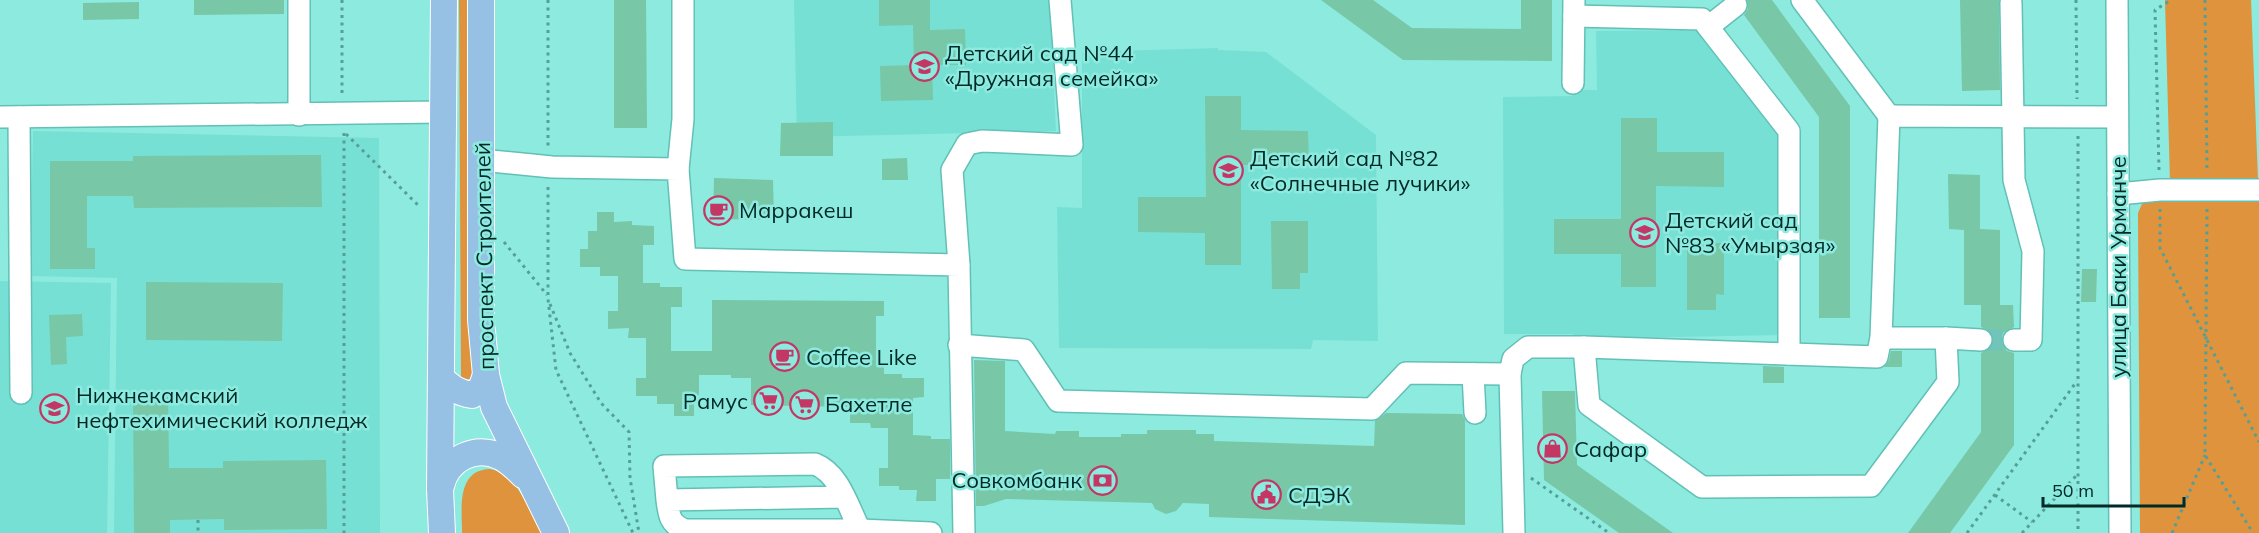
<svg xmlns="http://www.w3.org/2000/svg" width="2259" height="533" viewBox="0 0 2259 533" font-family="Mulish,sans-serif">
<rect width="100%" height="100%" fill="#8deadf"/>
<!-- built -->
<g fill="#77e0d4">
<path d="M794,0H1050L1056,131L797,137Z"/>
<path d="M1704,30L1784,133L1783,335L1573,339V334H1504L1503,97L1572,96V90H1597L1596,31Z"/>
<path d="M1218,48V50L1266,52L1376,135L1378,341L1313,340L1311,349L1059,348L1057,207L1082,208V52Z"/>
<path d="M33,131L379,138L380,533H114L117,278L30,276Z"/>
<path d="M0,281L111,283L107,533H0Z"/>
</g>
<!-- green -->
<g fill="#de933c">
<path d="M459,0H468L470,344L474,373L471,379H461Z"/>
<path d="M2165,0H2251L2258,180L2170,182Z"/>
<path d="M2259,197V533H2140L2138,213L2142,204L2148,199Z"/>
<path d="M490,469C517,474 530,511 542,533H462C462,509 456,470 490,469Z"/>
</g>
<!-- building -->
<g fill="#78c7a7">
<path d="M194,0H284V14L194,15Z"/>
<path d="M614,0H646L647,128H614Z"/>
<path d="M879,0H930V30L965,29L966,65H932L933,100L881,101L880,66L914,65L913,25L879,26Z"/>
<path d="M1321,0H1373L1412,28L1521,29V0H1552V61L1403,60Z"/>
<path d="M1747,0H1772L1850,106V318H1819V117L1744,15L1748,9Z"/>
<path d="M1960,0H1999L2000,90L1962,91Z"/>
<path d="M139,2V19L83,20V3Z"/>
<path d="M1205,96H1241V130L1308,131L1309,165H1241V265H1205V233L1138,232V197H1206Z"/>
<path d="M1621,118H1657V152H1724V187L1656,186V287H1621V254H1554V219H1621Z"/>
<path d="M833,122V156H780L781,123Z"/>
<path d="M321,155L322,207L134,208L133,196H87V248H95V269H50V161H133V156Z"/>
<path d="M907,158L908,180H882V159Z"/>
<path d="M1948,174L1980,175V229L2000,230V305H2013L2014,327L2003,333L2001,341L2007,351L2014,353V445L1950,533H1908L1981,432V353L1991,347L1994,341L1993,335L1988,330L1981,327V305H1964V230L1949,229Z"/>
<path d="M714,178L773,180L774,220L713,219Z"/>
<path d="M597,212H614V222L632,221V225L654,226V245H643V283H660V287H682V307H671V351H712V300L884,301V316H876V364H884V374H902V378H924V397L913,398V435L931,436V439H950V479H936V501H916L917,490H899V486H879V468H888V428H871L870,423H850V407L751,405V378H731V375H699V395H694V416H674V404H657V396H636V378H646V338H628L629,328L608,329V311H618V276H600V267H580V249H588V231H597Z"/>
<path d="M1271,221H1308V273H1300V289H1272Z"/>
<path d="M1687,243H1724V295L1716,294V310H1687Z"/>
<path d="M2082,269H2097L2096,302H2081Z"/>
<path d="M146,282L283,283L282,341L146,340Z"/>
<path d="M82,314L83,336L66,337L67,364L51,365L49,315Z"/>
<path d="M1891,351H1902V367H1884L1889,360Z"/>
<path d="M974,360L1005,361V431L1055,434L1056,431H1079V437H1121V434H1147V430H1196V434H1214V441L1374,446L1375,421L1386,413L1462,414L1465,420V525L1209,517V504L1183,503L1176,511L1166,514L1155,509L1152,503L1006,499L984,506H976Z"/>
<path d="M1763,366L1784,367V383H1763Z"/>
<path d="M1542,391H1575L1577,465L1673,533H1619L1544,480Z"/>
<path d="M133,397H168L169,468H223V461L326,460L327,529L224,530V519L170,520V533H134Z"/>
</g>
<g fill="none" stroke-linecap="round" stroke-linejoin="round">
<!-- minor-tunnel -->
<path stroke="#71c4ba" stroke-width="21" stroke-dasharray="21 10" stroke-linecap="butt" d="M1981,340H2014"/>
<defs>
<g id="minor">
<path d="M1802,0L1889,116"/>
<path d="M2117,0L2120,533"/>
<path d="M2011,3L2014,180L2033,251L2031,340H2014"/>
<path d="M1736,5L1708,27L1789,131V354"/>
<path d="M1574,16L1702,19L1708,27"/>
<path d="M1573,83L1574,0"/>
<path d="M299,115V0"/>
<path d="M0,117L443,112"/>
<path d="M19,117L21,393"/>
<path d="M481,160L552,167L678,169L685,259L959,265L964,533"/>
<path d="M678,169L683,119V0"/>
<path d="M2118,194L2160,190H2259"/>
<path d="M959,265L952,170L967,144L982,141L1072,145L1060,0"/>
<path d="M1881,338H1946L1981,340"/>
<path d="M959,345L1024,350L1058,401L1372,409L1406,373L1510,374"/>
<path d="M1584,347L1877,357L1881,338L1889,116L2117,117"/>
<path d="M1473,374L1475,413"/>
<path d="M667,500C669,516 670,524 685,530H860C848,507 840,474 815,464L664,466L667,500L844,497"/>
<path d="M860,530L931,533"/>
<path d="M1514,533L1510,374L1513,359L1528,347H1584L1589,405L1702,487L1871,486L1948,382L1946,338"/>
</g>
<g id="major">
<path d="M481,0V320L486,375L494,407L556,533"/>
<path d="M441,378C451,388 459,393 472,395L481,389L486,375"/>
<path d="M441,486C447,459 475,444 501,457C510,462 516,468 523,475"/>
<path d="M442,533L440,489L444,0"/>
</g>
</defs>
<!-- minor casing -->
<use href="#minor" stroke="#62c0b6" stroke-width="24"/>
<!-- major casing -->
<use href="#major" stroke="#fff" stroke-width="28"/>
<!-- path -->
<g stroke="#569f97" stroke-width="3" stroke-dasharray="3 4.5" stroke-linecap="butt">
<path d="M342,0V93"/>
<path d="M548,0V147"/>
<path d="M2076,0L2077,99"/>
<path d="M2205,0L2207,170"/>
<path d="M344,133V533"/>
<path d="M346,134L420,207"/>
<path d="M2078,136V533"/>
<path d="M2159,170L2155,10L2171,0"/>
<path d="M548,187V299L556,370L633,533"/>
<path d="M2160,209V248L2259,442"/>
<path d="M2207,209L2205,455L2253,533"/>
<path d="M504,242L547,295"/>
<path d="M550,304L570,353L601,403L629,432L630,478L639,533"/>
<path d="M1531,478L1609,533"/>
<path d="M1995,495L2032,522"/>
<path d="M198,520V533"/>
<path d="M1967,533L2077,381"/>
<path d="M2022,533L2077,475"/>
<path d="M2172,533L2205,455"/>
</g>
<!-- minor -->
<use href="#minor" stroke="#fff" stroke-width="21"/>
<!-- major -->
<use href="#major" stroke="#97c1e4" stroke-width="26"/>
</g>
<!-- icons -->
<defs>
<symbol id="school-ring" viewBox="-11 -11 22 22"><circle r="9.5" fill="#8deadf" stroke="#c43663" stroke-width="1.5"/><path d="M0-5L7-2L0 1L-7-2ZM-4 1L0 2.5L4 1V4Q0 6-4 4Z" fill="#c43663"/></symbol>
<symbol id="cafe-ring" viewBox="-11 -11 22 22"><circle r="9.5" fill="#8deadf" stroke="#c43663" stroke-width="1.5"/><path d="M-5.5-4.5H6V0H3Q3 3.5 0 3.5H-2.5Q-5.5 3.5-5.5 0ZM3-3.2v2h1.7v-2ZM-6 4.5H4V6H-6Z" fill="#c43663"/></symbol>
<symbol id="supermarket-ring" viewBox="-11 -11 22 22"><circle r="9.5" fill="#8deadf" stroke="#c43663" stroke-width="1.5"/><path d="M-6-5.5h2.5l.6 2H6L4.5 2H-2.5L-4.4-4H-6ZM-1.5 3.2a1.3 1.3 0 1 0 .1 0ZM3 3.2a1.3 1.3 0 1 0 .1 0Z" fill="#c43663"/></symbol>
<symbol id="university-ring" viewBox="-11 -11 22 22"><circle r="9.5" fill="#8deadf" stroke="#c43663" stroke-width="1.5"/><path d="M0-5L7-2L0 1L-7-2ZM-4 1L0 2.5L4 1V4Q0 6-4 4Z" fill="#c43663"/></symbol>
<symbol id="shop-ring" viewBox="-11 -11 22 22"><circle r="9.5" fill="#8deadf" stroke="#c43663" stroke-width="1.5"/><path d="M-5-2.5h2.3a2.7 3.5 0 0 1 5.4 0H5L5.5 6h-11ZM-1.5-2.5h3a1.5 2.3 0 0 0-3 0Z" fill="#c43663"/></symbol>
<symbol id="bank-ring" viewBox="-11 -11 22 22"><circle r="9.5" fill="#8deadf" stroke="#c43663" stroke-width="1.5"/><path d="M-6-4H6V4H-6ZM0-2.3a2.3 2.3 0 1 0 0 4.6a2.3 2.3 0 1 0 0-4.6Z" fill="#c43663"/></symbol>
<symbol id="civic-ring" viewBox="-11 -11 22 22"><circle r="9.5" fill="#8deadf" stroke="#c43663" stroke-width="1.5"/><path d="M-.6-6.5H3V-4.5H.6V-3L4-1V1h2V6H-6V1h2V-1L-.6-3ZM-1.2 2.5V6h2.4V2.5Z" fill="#c43663"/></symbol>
</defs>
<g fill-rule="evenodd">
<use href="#school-ring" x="908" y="50" width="33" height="33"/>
<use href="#school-ring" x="1212" y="154" width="33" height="33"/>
<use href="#cafe-ring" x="702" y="194" width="33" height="33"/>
<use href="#school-ring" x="1628" y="216" width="33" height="33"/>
<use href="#cafe-ring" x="768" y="340" width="33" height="33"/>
<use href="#supermarket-ring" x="752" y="384" width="33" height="33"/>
<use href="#supermarket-ring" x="788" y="388" width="33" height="33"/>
<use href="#university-ring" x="38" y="392" width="33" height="33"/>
<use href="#shop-ring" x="1536" y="432" width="33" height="33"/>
<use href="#bank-ring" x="1086" y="464" width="33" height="33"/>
<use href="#civic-ring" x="1250" y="478" width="33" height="33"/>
</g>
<g text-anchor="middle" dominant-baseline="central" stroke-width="5" stroke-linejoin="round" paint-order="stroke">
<!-- poi labels -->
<g font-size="22" fill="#002a27" stroke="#8deadf" text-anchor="start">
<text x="945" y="53">Детский сад №44<tspan x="945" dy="25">«Дружная семейка»</tspan></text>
<text x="1250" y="158">Детский сад №82<tspan x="1250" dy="25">«Солнечные лучики»</tspan></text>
<text x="739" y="210">Марракеш</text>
<text x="1665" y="220">Детский сад<tspan x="1665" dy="25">№83 «Умырзая»</tspan></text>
<text x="806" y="357">Coffee Like</text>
<text x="76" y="395">Нижнекамский<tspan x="76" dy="25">нефтехимический колледж</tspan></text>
<text x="748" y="401" text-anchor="end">Рамус</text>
<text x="825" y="404">Бахетле</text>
<text x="1574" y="449">Сафар</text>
<text x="1082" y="480" text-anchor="end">Совкомбанк</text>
<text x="1288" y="495">СДЭК</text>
</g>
<!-- street labels -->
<g font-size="22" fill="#002a27" stroke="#8deadf">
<text transform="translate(484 256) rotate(-91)">проспект Строителей</text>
<text transform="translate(2118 267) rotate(-90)">улица Баки Урманче</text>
</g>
</g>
<!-- scale -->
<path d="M2043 497v9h141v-9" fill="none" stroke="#002a27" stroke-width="3"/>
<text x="2052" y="497" font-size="18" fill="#002a27" stroke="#8deadf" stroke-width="4.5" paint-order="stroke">50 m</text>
</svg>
